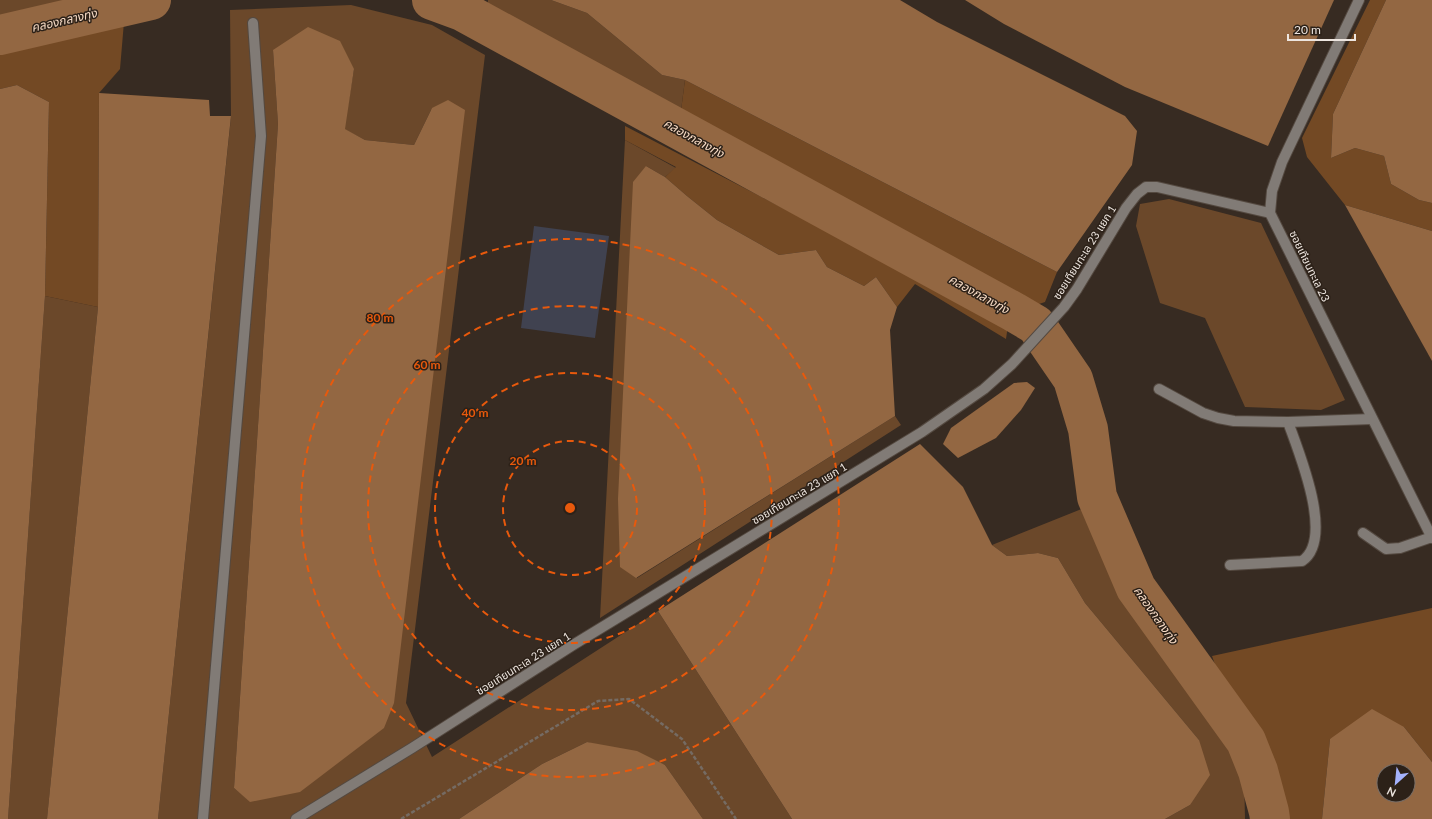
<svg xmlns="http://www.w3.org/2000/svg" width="1432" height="819" viewBox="0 0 1432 819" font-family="Lato,'Noto Sans Thai',sans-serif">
<rect width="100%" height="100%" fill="#372b22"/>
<!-- green -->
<g fill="#6b482a" fill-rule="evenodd">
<path d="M0,0H104L0,16Z"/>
<path d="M488,0H551L587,13L662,75L685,80L680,118L487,10Z"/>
<path d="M351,5L432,25L485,55L406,703L432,757L658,611L792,819H703L665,765L587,742L542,764L459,819H158L231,117L230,10ZM273,50L354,69L344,129L365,140L414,145L432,108L250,801L234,788L278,124Z"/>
<path d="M625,140L676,168L665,177L646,166L637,578L895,416L901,425L600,618Z"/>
<path d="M1169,199L1261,223L1345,400L1321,410L1245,407L1205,318L1160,303L1136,226L1140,204Z"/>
<path d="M45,296L98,307L47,819H8Z"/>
<path d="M1089,506L1112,568L1244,773L1245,819H1165L1190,805L1199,740L1085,603L1058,558L1038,553L1007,556L992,545Z"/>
</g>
<!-- forest -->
<g fill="#734924">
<path d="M1370,0H1386L1333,114L1331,158L1355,148L1384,156L1391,184L1419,200L1432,203V231L1345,205L1307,157L1302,138Z"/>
<path d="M124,22L120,69L99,93L98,307L45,296L49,102L17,85L0,89V52Z"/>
<path d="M685,80L1057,272L1045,302L1033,306L999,293L680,118Z"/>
<path d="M625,126L1008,325L1006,339L915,284L897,307L876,277L864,286L827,267L816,250L779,255L717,220L687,196L665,177L676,167L625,140Z"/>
<path d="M1432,608V762L1404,727L1330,739L1322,819H1288L1284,801L1219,676L1212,656Z"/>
</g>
<!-- water -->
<g fill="#936742" fill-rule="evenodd">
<path d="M551,0H900L937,22L1125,116L1137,131L1132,165L1057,272L685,80L662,75L587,13Z"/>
<path d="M965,0H1334L1268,146L1125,87L1004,24Z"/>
<path d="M1386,0H1432V203L1419,200L1391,184L1384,156L1355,148L1331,158L1333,114Z"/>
<path d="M308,27L340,41L354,69L345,129L365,140L414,145L432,108L448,100L465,110L394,703L384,728L300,792L250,802L234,788L278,124L273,50Z"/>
<path d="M17,85L49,102L45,296L8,819H0V89Z"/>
<path d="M99,93L209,100L210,116H231L158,819H47L98,307Z"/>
<path d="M646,166L665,177L687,196L717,220L779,255L816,250L827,267L864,286L876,277L897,307L890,330L895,416L636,578L620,567L618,499L633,182Z"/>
<path d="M1345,205L1432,231V361Z"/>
<path d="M1027,382L1035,388L1021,410L996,438L958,458L943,444L951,428L1014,383Z"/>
<path d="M920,444L963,487L992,545L1007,556L1038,553L1058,558L1085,603L1199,740L1210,775L1190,805L1165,819H792L658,611Z"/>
<path d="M1372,709L1404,727L1432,762V819H1322L1330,739ZM1384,771H1408V795H1384Z"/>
<path d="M587,742L637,751L665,765L703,819H459L542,764Z"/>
</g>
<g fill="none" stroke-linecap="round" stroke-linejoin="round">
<!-- river -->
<g stroke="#936742" stroke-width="40">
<path d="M432,0L462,11L1014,312L1036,325L1073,379L1088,429L1097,497L1136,588L1246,741L1258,771L1269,812L1270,819"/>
<path d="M0,35L151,0"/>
</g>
</g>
<!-- building -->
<path fill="#404250" d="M534,226L609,236L595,338L521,328Z"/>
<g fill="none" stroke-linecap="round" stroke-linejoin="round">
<defs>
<g id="minor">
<path d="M1359,0L1282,162L1272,191L1270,213L1432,538"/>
<path d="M1159,389L1203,413L1218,418L1234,421L1288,422L1372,419"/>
<path d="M1363,533L1386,549L1400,548L1432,537"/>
<path d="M1230,565L1302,561C1335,539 1299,453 1288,422"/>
<path d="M203,819L261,136L253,23"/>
<path d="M296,819L412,748L573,645L922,432L984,389L1012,364L1064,307L1077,289L1126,208L1137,194L1146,187H1157L1270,213"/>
</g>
</defs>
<!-- minor casing -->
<use href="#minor" stroke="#544940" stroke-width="12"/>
<!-- path -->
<path stroke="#756b63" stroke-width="2.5" stroke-dasharray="4 2" stroke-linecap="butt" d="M401,819L598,701L629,699L682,739L736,819"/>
<!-- minor -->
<use href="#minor" stroke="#817b76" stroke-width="10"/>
</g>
<!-- distance rings -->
<g fill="none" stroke="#e8590c" stroke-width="2" stroke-dasharray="7 5">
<circle cx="570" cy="508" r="67"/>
<circle cx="570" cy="508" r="135"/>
<circle cx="570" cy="508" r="202"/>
<circle cx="570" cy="508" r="269"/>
</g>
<g text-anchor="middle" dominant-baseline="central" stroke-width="3" stroke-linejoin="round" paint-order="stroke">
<!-- street labels -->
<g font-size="11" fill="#ede5df" stroke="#2c2118">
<text transform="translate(1084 252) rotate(-58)">ซอยเทียนทะเล 23 แยก 1</text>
<text transform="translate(1310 266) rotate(64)">ซอยเทียนทะเล 23</text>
<text transform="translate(799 493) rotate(-31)">ซอยเทียนทะเล 23 แยก 1</text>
<text transform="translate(523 663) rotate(-32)">ซอยเทียนทะเล 23 แยก 1</text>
</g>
<!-- water labels -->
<g font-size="12" font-style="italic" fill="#f8dcc6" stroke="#2c2118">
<text transform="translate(64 20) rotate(-13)">คลองกลางทุ่ง</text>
<text transform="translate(694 138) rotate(29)">คลองกลางทุ่ง</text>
<text transform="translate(979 294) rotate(29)">คลองกลางทุ่ง</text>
<text transform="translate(1156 615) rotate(55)">คลองกลางทุ่ง</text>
</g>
</g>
<circle cx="570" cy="508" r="6" fill="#e8590c" stroke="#2c2118" stroke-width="2"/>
<g font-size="12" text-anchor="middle" font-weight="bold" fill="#e8590c" stroke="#2c2118" stroke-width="3" stroke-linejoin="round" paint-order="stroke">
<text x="380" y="322">80 m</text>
<text x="427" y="369">60 m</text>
<text x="475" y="417">40 m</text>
<text x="523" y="465">20 m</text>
</g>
<!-- north arrow -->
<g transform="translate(1396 783) rotate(207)"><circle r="19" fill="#2c2118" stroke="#796f68"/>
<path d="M0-3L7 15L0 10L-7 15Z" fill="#a4b2fc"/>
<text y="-6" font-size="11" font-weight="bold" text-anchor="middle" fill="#ede5df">N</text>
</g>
<!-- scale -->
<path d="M1288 34v6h67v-6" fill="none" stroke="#ede5df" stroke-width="2"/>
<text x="1294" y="34" font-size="12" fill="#ede5df" stroke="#2c2118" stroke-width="3" paint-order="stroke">20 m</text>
</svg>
